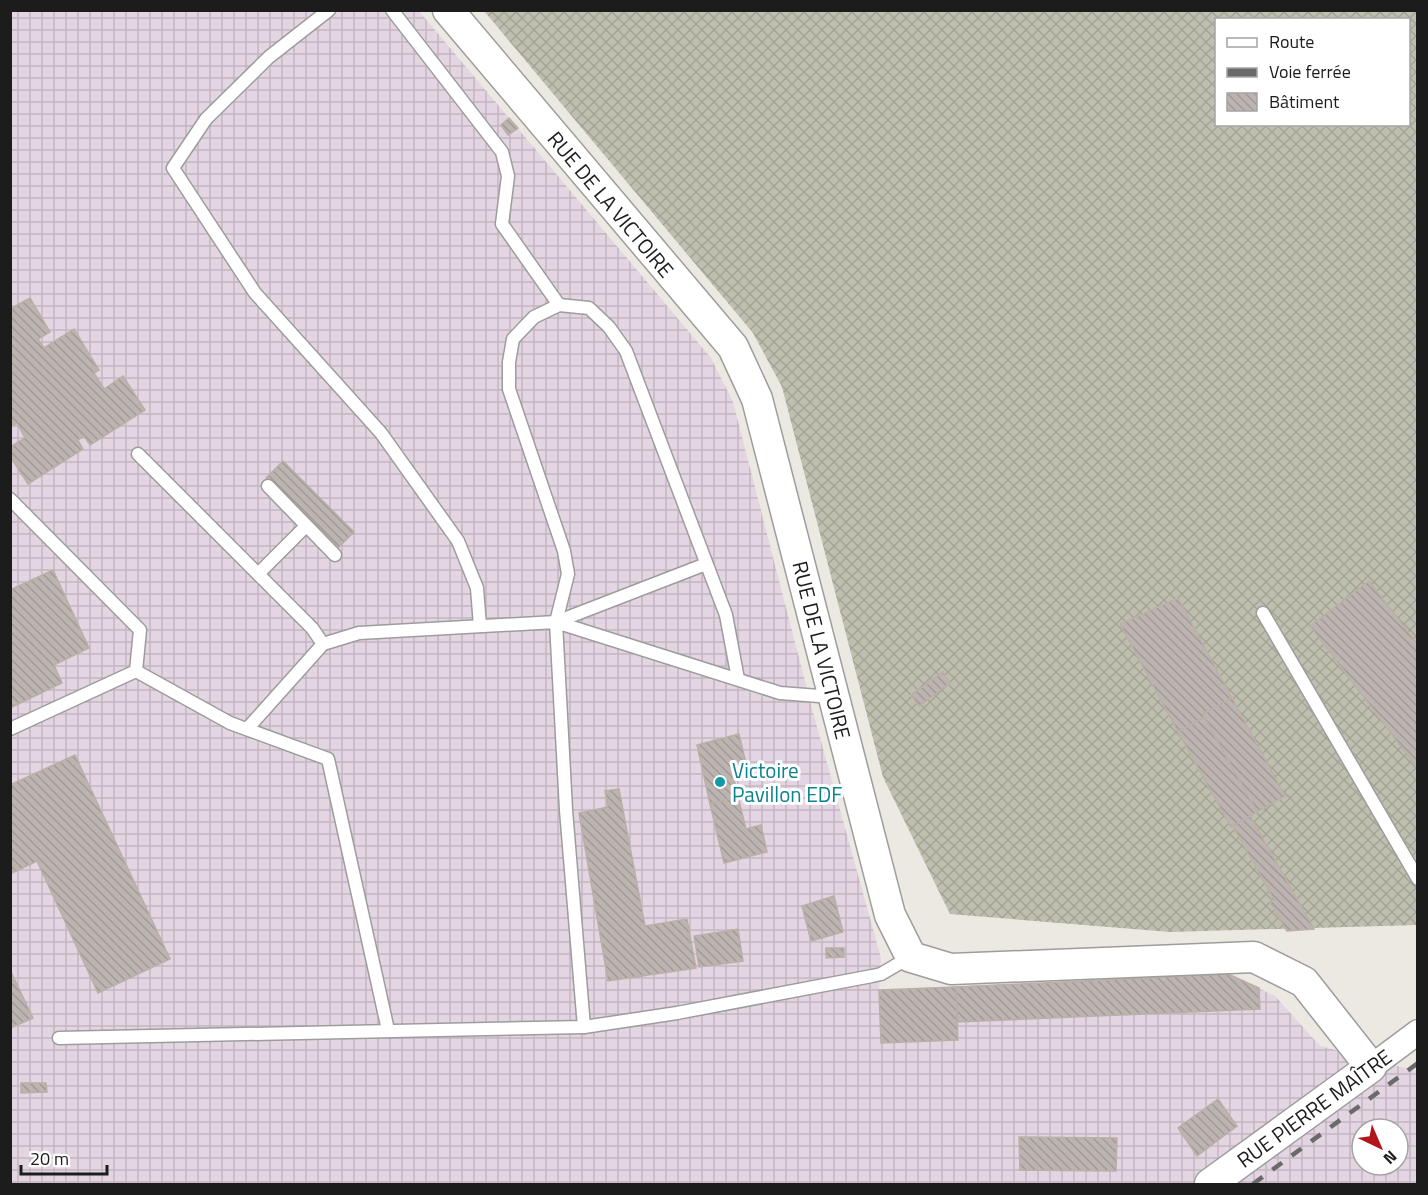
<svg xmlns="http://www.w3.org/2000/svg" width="1428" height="1195" viewBox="0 0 1428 1195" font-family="'Titillium Web',sans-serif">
<defs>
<pattern id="industrial-grid" width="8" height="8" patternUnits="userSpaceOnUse" patternTransform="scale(1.5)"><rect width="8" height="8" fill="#e4d5e2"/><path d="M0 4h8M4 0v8" fill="none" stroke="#c3b6c1"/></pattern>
<pattern id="construction-cross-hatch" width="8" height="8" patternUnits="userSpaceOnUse" patternTransform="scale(1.5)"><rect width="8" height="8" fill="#bfbfaf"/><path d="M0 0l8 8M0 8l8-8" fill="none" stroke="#a4a496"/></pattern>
<pattern id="building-back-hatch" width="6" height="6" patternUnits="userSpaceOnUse" patternTransform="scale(1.5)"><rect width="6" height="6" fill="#bcb4b0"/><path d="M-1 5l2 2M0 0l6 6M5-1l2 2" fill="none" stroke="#a19a97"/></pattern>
</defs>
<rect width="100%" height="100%" fill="#ece9e3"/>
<!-- industrial -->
<path fill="url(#industrial-grid)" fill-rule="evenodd" d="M10,11H419L711,358L733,402L814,716L881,958L879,990L1228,974L1275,996L1320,1046L1417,1071V1184H11ZM1362,1129H1398V1165H1362Z"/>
<!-- construction -->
<path fill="url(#construction-cross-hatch)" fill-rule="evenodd" d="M484,11H1417V925L1170,932L950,914L883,777L782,387L753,333ZM1216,20H1408V124H1216Z"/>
<!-- building -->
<g fill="url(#building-back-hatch)" stroke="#bcafa7" stroke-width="1.5">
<path d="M509,118L518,128L508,135L501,125Z"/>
<path d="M30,298L50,332L38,339L44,348L74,329L99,370L94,373L104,389L123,376L145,410L90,445L84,436L78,440L83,449L28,484L10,456V447L25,438L17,423L10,427V369L14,367L10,362V309Z"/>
<path d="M283,461L354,532L337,549L266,478Z"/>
<path d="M53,570L89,648L54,665L62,683L10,708V590Z"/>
<path d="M1369,581L1418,645V769L1310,626Z"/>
<path d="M1178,598L1232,698L1203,714L1204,717L1178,732L1120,624Z"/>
<path d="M943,672L950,683L919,706L911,695Z"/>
<path d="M1232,698L1285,796L1257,812L1203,714Z"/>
<path d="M1204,717L1257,812L1231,827L1178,732Z"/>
<path d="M739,734L746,763L731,766L738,797L710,804L697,745Z"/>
<path d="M75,755L170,959L98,993L37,861L10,874V785Z"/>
<path d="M619,789L645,926L687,919L696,968L608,981L579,813L608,807L605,791Z"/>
<path d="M738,797L746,829L761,825L767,852L724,863L710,804Z"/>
<path d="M1250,816L1314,929L1287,931L1285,928L1270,902L1274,900L1233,826Z"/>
<path d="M834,896L843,932L811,941L802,906Z"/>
<path d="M738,929L743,961L699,967L694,936Z"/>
<path d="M826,948H844V957L826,958Z"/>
<path d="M10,970L33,1018L10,1028Z"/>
<path d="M1228,974L1259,988L1260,1009L957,1022L956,987Z"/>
<path d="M956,987L958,1040L881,1043L879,990Z"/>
<path d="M21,1083H46L47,1092L21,1093Z"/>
<path d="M1218,1099L1237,1126L1197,1156L1178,1128Z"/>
<path d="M1019,1137L1117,1138L1116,1171L1020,1170Z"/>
</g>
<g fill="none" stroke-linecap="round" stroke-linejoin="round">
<defs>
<g id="service">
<path d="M329,10L269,57L206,119L173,168L255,293L381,433L458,541L477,588L480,626"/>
<path d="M392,10L502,152L508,176L502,224L559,305"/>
<path d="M138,454L312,628L323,644"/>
<path d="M268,486L335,555"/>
<path d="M10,499L140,630L136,671L230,723L328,759L388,1030"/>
<path d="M258,574L306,526"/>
<path d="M1263,613L1418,879"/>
<path d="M556,622L568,574L564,551L509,389V362L513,339L534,317L559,305L589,308L609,327L626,351L726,615L738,679"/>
<path d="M556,622L780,693L832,697"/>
<path d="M556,622L706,564"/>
<path d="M10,729L136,671"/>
<path d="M584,1027L677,1013L872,976L881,974L910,957"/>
<path d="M59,1038L584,1027L566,810L556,622L359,633L323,644L247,729"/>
</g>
<path id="minor" d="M1371,1067L1418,1032"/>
<path id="tertiary" d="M448,10L733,347L757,399L890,915L911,957L951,969L1254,957L1304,982L1371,1067L1210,1184"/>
</defs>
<!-- service casing -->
<use href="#service" stroke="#9d9d9d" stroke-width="15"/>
<!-- minor casing -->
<use href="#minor" stroke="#9d9d9d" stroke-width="27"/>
<!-- tertiary casing -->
<use href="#tertiary" stroke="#9d9d9d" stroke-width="33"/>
<!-- service -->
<use href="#service" stroke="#fff" stroke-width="12"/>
<!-- minor -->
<use href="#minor" stroke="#fff" stroke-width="24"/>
<!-- tertiary -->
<use href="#tertiary" stroke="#fff" stroke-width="30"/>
<!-- rail -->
<path stroke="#6a6a6a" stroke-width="4.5" stroke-dasharray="12 12" stroke-linecap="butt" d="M1253,1184L1418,1063"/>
</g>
<!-- markers -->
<circle fill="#0f9aa8" stroke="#fff" stroke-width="2" cx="720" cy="782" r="6"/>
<g text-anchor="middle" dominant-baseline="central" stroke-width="6" stroke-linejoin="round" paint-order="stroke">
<!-- street labels -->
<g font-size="21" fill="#1c1c1c" stroke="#fff">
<text transform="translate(611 204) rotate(50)">RUE DE LA VICTOIRE</text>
<text transform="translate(822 650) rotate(76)">RUE DE LA VICTOIRE</text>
<text transform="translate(1314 1108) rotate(-36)">RUE PIERRE MAÎTRE</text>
</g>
<!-- culture labels -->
<g font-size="21" fill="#0d838f" stroke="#fff" text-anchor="start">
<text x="732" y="770">Victoire<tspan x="732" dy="24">Pavillon EDF</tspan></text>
</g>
</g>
<!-- border -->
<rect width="1428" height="1195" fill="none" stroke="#1c1c1c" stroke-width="24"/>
<!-- legend -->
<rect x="1215" y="18" width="195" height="108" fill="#ffffff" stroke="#a4a4a4" stroke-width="1.5"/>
<rect x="1227" y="38" width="30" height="9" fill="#ffffff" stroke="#a4a4a4" stroke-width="1.5"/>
<text x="1269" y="48" font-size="18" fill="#1c1c1c">Route</text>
<rect x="1227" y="68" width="30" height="9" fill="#6a6a6a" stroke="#a4a4a4" stroke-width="1.5"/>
<text x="1269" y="78" font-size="18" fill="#1c1c1c">Voie ferrée</text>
<rect x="1227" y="93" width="30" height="18" fill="url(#building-back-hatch)" stroke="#a4a4a4" stroke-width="1.5"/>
<text x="1269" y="108" font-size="18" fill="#1c1c1c">Bâtiment</text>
<!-- north arrow -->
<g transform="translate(1380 1147) rotate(136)"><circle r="28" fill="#ffffff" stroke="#a4a4a4" stroke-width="1.5"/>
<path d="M0-4.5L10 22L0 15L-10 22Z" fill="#b1161b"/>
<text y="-9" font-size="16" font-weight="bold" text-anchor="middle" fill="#1c1c1c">N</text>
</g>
<!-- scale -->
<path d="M21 1165v9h86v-9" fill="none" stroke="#1c1c1c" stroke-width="3"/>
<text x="30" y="1165" font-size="18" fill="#1c1c1c" stroke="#ffffff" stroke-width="4.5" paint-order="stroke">20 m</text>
</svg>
